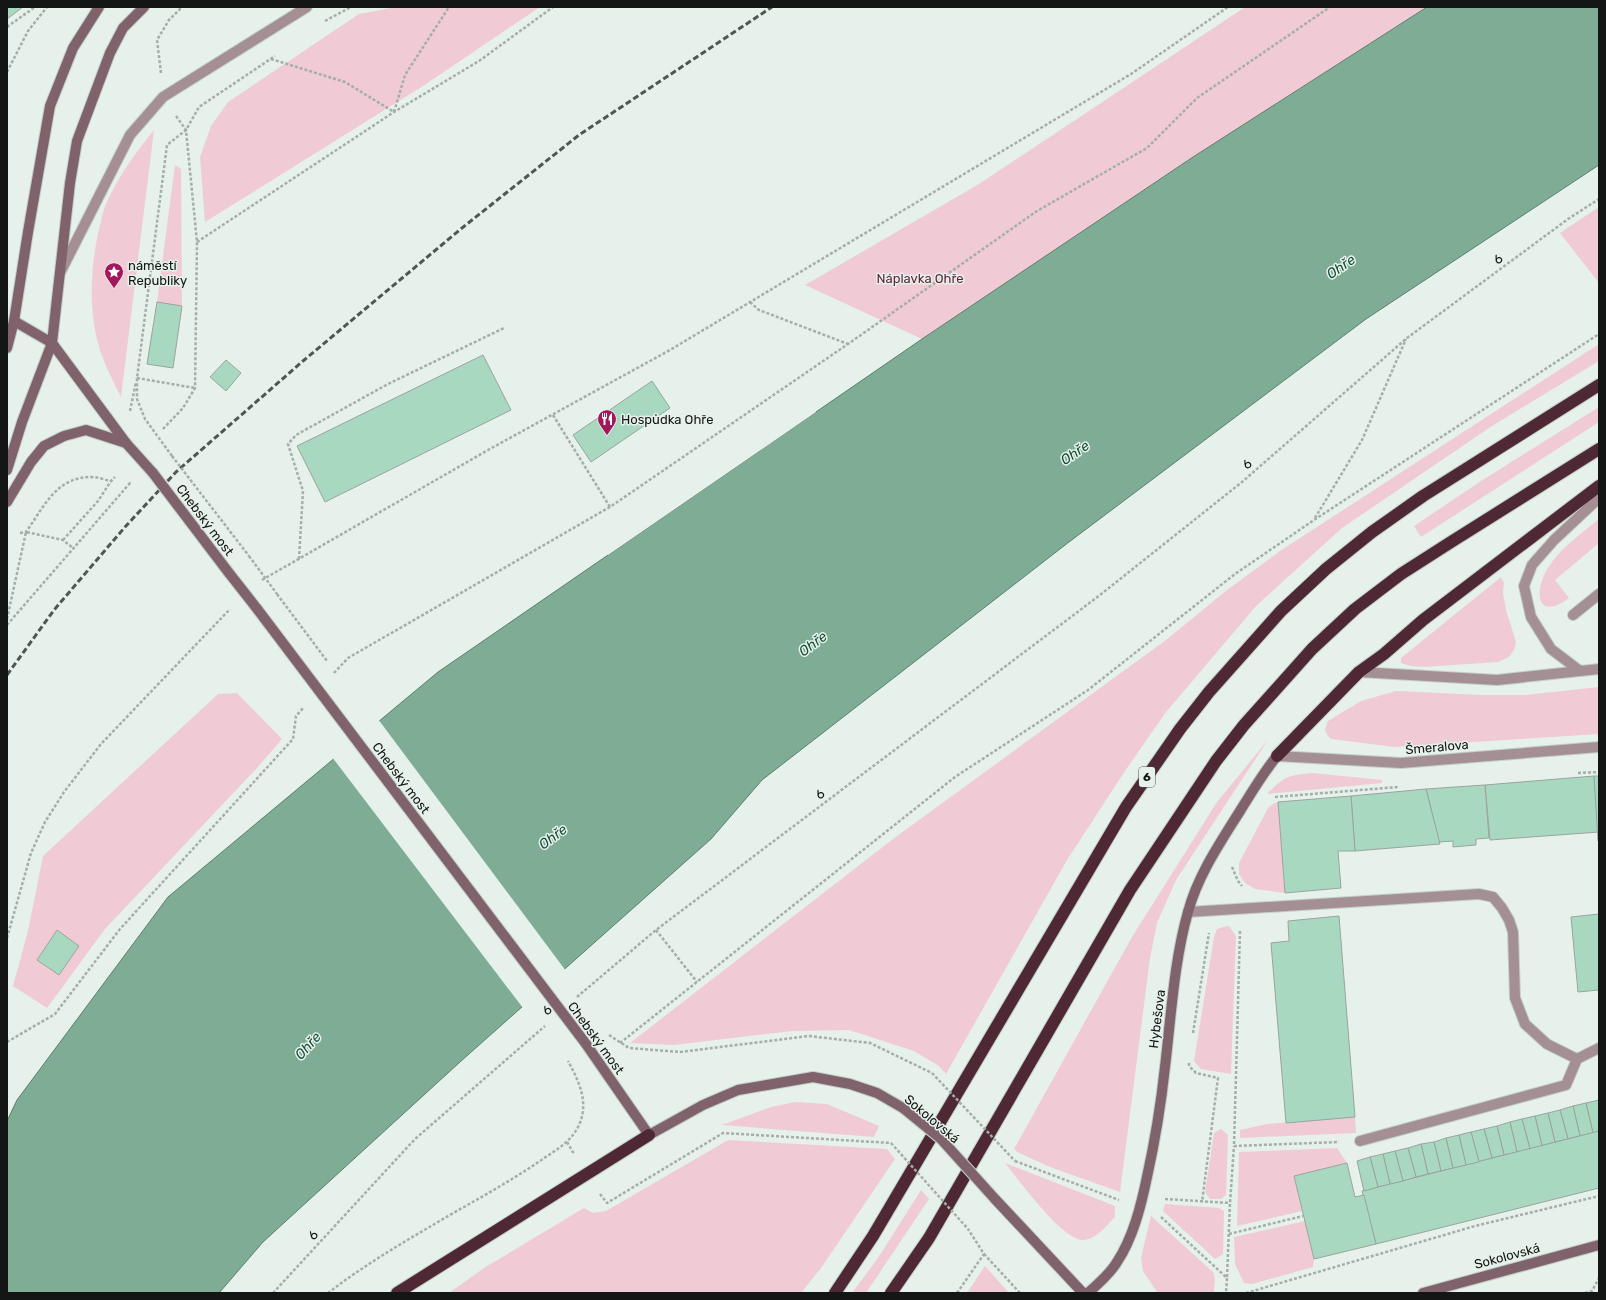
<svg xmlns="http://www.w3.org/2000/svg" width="1606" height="1300" viewBox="0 0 1606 1300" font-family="Rubik,sans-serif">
<rect width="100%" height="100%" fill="#e6f1eb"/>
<!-- green -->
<g fill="#f0cbd6">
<path d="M396,7H540L423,86L205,222L200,157L211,126L228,102L359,14Z"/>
<path d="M1245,7H1427L1193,157L922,339L805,285L979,184Z"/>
<path d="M154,130L121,397C112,379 103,362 98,343C88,306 91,262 100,225C102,218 103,211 106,204C118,177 135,153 154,130Z"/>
<path d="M175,165L181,169L182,306L157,302Z"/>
<path d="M1599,207V283L1560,233Z"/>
<path d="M1599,344V361L1492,426L1342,528L1257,605L1166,712L1125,771L1067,860L946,1074L939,1066L914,1051L849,1030L792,1031L674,1045L630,1043L893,839L1166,640L1227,590L1280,551Z"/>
<path d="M1599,407V422L1421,537L1414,526L1478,483Z"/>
<path d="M1599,519V543L1555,580L1569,598C1537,622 1533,592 1548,568C1559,549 1582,533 1599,519Z"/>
<path d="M1501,577L1504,583L1503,593L1506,610L1516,642L1514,650L1509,657L1498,662L1424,667L1411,666L1401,663V658Z"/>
<path d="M1599,687V734L1394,747L1331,739L1327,735L1325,729L1328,721L1361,701L1396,691L1482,695H1525Z"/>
<path d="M237,693L282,739L257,768L105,929L47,1008L13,986L28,931L43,856L218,694Z"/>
<path d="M1268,740L1176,880L1157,923L1150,958L1120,1192L1050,1167L1017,1152L1012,1146L1014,1149L1132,937L1217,802Z"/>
<path d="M1313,773L1382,780V783L1267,794C1284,776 1289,775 1313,773Z"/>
<path d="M1278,802L1285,893L1255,889L1245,883L1239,874V863L1268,808L1273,804Z"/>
<path d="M1229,926L1236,936L1231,1074L1201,1069L1194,1061L1214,937L1217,929L1223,927Z"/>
<path d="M795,1102L827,1104L879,1126L874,1137L722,1125L771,1107Z"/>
<path d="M1355,1117L1356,1133L1240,1138V1130L1267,1124Z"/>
<path d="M1221,1129L1228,1135L1226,1195L1221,1199H1210L1205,1192L1214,1133Z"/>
<path d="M728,1140L887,1149L895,1159L821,1268L801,1293H449L484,1268L584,1208L593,1213L606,1211Z"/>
<path d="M1337,1148L1347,1163L1294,1176L1302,1211L1237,1226L1239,1152Z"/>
<path d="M1005,1163L1115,1206V1217C1107,1225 1096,1240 1083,1240C1062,1240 1019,1180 1005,1163Z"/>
<path d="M921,1190L929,1199L866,1293H852L878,1258Z"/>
<path d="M1165,1204L1219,1208L1224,1211L1223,1254L1215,1259L1163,1211Z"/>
<path d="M1151,1216L1213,1272L1215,1278L1214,1293L1157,1292L1143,1271L1141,1258Z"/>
<path d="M1305,1221L1314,1259L1313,1267L1252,1284L1244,1283L1235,1264L1234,1237Z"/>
<path d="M985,1266L1009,1293H967Z"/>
</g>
<!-- water -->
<path fill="#7eac94" stroke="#5e7f6e" d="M1427,7H1599V165L1366,319L1069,542L762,780L711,839L460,1062L263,1242L219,1293H7V1121L17,1100L168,897L438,672L922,339L1193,157Z"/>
<!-- pier -->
<g fill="#e6f1eb">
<path d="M815,410L816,412L608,555L607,553Z"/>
<path d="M378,719L566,971L523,1008L332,757Z"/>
</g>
<!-- building -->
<g fill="#a9d8c0" stroke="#9aa49e">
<path d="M7,7H23L7,19Z"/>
<path d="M157,302L182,306L173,368L147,364Z"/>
<path d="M483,355L511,410L325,502L297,446Z"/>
<path d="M226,360L241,373L226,391L210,377Z"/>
<path d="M652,381L670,408L591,462L573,435Z"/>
<path d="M1594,776L1599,832L1490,840L1485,785Z"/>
<path d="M1594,776H1599V840L1598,841Z"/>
<path d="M1485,785L1489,838L1476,839V845L1453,847V841L1439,842L1426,789Z"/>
<path d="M1426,789L1440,844L1355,851L1351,796Z"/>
<path d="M1351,796L1355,851H1338L1341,888L1285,893L1278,802Z"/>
<path d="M1599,914V990L1578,992L1571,917Z"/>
<path d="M1339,916L1355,1117L1286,1123L1271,943L1289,941L1288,921Z"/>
<path d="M57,930L79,946L59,975L37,960Z"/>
<path d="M1599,1100V1131L1593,1133L1586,1103Z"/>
<path d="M1586,1103L1593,1133L1580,1136L1573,1106Z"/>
<path d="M1573,1106L1580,1136L1568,1139L1560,1110Z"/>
<path d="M1560,1110L1568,1139L1555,1142L1548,1113Z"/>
<path d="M1548,1113L1555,1142L1542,1146L1535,1116Z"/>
<path d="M1535,1116L1542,1146L1530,1149L1522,1119Z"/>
<path d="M1522,1119L1530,1149L1517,1152L1510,1122Z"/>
<path d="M1510,1122L1517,1152L1504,1155L1497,1126Z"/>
<path d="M1497,1126L1504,1155L1492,1158L1484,1129Z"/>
<path d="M1484,1129L1492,1158L1479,1162L1471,1132Z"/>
<path d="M1599,1131V1188L1376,1244L1362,1191Z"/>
<path d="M1471,1132L1479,1162L1466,1165L1459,1135Z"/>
<path d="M1459,1135L1466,1165L1453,1168L1446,1138Z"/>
<path d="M1446,1138L1453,1168L1441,1171L1434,1142Z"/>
<path d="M1434,1142L1441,1171L1428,1174L1421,1144Z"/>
<path d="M1421,1144L1428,1174L1416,1177L1408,1148Z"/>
<path d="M1408,1148L1416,1177L1403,1181L1395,1151Z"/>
<path d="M1395,1151L1403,1181L1390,1184L1383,1154Z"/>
<path d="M1383,1154L1390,1184L1378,1187L1370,1157Z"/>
<path d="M1370,1157L1378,1187L1364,1191L1357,1161Z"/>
<path d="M1347,1163L1355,1197L1364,1195L1376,1244L1314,1259L1294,1176Z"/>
</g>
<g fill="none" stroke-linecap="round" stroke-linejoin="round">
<defs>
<g id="lane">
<path d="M61,271L130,135L163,97L307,7"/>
<path d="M1573,615L1599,594"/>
<path d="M1580,671L1551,649L1531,617L1524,586L1532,565L1554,540L1599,498"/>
<path d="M1359,672L1497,680L1599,669"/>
<path d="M1188,912L1479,894L1493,897L1502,908L1509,920L1513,932L1515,998L1525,1024L1547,1044L1577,1059"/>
<path d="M1360,1141L1566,1085L1577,1059L1599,1048"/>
</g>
<path id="street" d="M1277,756L1401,763L1599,747"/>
<g id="secondary">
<path d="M14,321L52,343L126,443L153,473"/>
<path d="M7,348L14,321L28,232L50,106L73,48L99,7"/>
<path d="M7,470L22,422L52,343L70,183L77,141L110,53L123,28L144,7"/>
<path d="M7,502L31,462L44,446L64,436L86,430L126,443"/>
<path d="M229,573L258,610"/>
<path d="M586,1044L649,1135L703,1105L738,1090L813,1077L850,1084L877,1093L903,1108"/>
<path d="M995,1199L1083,1293"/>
<path d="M1088,1293C1098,1284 1110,1274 1117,1262C1133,1238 1141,1206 1147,1177C1155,1141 1161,1104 1165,1067C1171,1017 1174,961 1188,912C1198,875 1220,843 1240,811C1252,792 1263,773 1277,756"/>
<path d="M1423,1293L1599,1245"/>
</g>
<g id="highway">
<path d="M1277,756L1359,672L1384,654L1423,620L1599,486"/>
<path d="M397,1293L649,1135"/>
<path d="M835,1293L873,1236L1126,807L1180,729L1209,692L1281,611L1326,569L1372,532L1423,496L1599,385"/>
<path d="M891,1293L929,1238L1130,890L1216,761L1244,725L1312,649L1355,609L1401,574L1451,542L1599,449"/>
</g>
</defs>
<!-- lane casing -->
<use href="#lane" stroke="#c4cec9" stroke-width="12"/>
<!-- street casing -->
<use href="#street" stroke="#c4cec9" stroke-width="12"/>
<!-- secondary casing -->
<use href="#secondary" stroke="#c4cec9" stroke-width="12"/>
<!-- highway casing -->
<use href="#highway" stroke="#c4cec9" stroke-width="14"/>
<!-- path -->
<g stroke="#a5aea9" stroke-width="2.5" stroke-dasharray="3 2" stroke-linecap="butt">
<path d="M325,21L351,7"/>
<path d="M7,27L35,7"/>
<path d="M271,59L345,82L394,112L405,75L449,7"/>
<path d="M7,72L28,31L47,7"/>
<path d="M161,73L157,40L169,20L182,7"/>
<path d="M197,242L394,112L479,61L553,7"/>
<path d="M750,302L759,310L848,344"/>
<path d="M137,378L195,388"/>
<path d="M130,411L136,382"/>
<path d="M553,415L610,507"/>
<path d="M163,429L183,408L195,388L197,242L186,130L176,116"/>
<path d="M172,456L145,419L137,399V378L167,145L186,130L199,107L275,56"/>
<path d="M1315,518L1362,440L1406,339"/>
<path d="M20,533L26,532C44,507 56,476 93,477C98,477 105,480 111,481L115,477"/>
<path d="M63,540L98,501L111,481"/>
<path d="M249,556L277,594"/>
<path d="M299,559L303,491L288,444L296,435L388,384L504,328"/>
<path d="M262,580L488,450L670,350L1131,74L1228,7"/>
<path d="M7,619L26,532L63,540L73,548"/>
<path d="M7,625L130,483L131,484"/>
<path d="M334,673L348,658L610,507L848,344L1037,211L1147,148L1197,98L1330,7"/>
<path d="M1578,773L1599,772"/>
<path d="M1275,797L1398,787"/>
<path d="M1232,867L1238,881L1242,886"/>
<path d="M656,930L697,982"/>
<path d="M1240,931L1234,1146L1339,1142"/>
<path d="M7,938L31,853L45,822L64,792L101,744L230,609"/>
<path d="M577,997L656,930L1100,595L1242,482L1407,338L1568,219L1599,199"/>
<path d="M1193,1033L1209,933"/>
<path d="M609,1035L629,1048L680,1052L809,1036L870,1043L932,1073"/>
<path d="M7,1042L55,1014L120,929L293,739L296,716L304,707"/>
<path d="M620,1043L955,777L1088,690L1235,574L1314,520L1599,334"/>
<path d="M1189,1063V1066L1196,1073L1218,1078L1202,1202"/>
<path d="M567,1142L574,1154"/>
<path d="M1015,1161L1119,1200"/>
<path d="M600,1194L607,1203L723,1133L891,1143"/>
<path d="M1165,1199L1230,1203"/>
<path d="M1161,1217L1227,1278L1226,1293"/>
<path d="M1229,1234L1303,1216"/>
<path d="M984,1254L1020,1293"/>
<path d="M1227,1277L1230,1203L1234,1146"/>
<path d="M273,1293L415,1139L545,1026"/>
<path d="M328,1293C364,1265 404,1242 443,1219C476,1200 509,1182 540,1161C554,1151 570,1143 578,1127C590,1104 579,1081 568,1061"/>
<path d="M957,1293L984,1254L968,1229"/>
<path d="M1246,1293L1475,1226L1599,1196"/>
<path d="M1585,1293L1592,1291L1599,1278"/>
</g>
<!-- lane -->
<use href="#lane" stroke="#a48f95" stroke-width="10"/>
<!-- street -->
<use href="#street" stroke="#a48f95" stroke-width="10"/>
<!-- secondary -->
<use href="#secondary" stroke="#80626c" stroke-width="10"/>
<!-- highway -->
<use href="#highway" stroke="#4f2836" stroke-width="12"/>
<!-- rail -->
<path stroke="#505653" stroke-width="3" stroke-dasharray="6 3" stroke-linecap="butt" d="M7,675L54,610L125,527L176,472L303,361L462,228L579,135L772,7"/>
<defs>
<g id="secondary-bridge">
<path d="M153,473L229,573"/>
<path d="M258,610L586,1044"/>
<path d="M903,1108L941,1139L995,1199"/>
</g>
</defs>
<!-- secondary-bridge casing -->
<use href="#secondary-bridge" stroke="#c4cec9" stroke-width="12" stroke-linecap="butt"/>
<!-- path-bridge -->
<g stroke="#a5aea9" stroke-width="2.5" stroke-dasharray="3 2" stroke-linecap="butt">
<path d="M172,456L249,556"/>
<path d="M277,594L327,661"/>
<path d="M932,1073L1015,1161"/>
<path d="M891,1143L968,1229"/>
</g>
<!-- secondary-bridge -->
<use href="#secondary-bridge" stroke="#80626c" stroke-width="10"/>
</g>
<!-- icons -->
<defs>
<symbol id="sight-pin" viewBox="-11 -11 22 30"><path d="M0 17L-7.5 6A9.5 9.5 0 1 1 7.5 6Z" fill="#a4175c" stroke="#e6f1eb"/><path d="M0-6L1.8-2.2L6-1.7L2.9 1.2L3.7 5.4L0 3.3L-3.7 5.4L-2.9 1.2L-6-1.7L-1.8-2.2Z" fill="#fff"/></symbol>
<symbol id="restaurant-pin" viewBox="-11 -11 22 30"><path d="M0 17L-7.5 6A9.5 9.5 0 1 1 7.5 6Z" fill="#a4175c" stroke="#e6f1eb"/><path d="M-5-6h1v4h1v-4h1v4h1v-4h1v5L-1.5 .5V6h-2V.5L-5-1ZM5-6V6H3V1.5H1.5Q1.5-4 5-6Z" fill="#fff"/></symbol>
</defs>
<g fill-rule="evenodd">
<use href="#sight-pin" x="103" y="261" width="22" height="30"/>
<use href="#restaurant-pin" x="596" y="408" width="22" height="30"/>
</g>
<g text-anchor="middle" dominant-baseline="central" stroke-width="3" stroke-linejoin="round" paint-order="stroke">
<!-- shield labels -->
<rect fill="#e6f1eb" stroke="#525855" stroke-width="1" x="1139" y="767" width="16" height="20" rx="3"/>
<g font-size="12" font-weight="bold" fill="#131615">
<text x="1147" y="777">6</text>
</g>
<!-- street labels -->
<g font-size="13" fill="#131615" stroke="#e6f1eb">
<text transform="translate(1498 259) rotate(-36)">6</text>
<text transform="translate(1247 464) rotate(-41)">6</text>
<text transform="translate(205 520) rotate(53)">Chebský most</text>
<text transform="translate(1437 747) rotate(-5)">Šmeralova</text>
<text transform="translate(401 778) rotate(53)">Chebský most</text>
<text transform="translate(820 794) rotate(-37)">6</text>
<text transform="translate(547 1010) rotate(-41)">6</text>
<text transform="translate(1157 1019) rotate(-83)">Hybešova</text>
<text transform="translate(596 1038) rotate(54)">Chebský most</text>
<text transform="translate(932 1119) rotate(40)">Sokolovská</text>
<text transform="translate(313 1235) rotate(-48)">6</text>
<text transform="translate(1507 1256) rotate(-15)">Sokolovská</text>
</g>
<!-- poi labels -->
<g font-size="13" fill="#131615" stroke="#e6f1eb" text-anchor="start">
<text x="128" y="265">náměstí<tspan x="128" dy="15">Republiky</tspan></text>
<text x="621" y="419">Hospůdka Ohře</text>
</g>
<!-- park labels -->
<g font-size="13" fill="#5f243b" stroke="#e6f1eb">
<text x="920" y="278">Náplavka Ohře</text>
</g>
<!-- water labels -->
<g font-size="14" font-style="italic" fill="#144e36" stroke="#e6f1eb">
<text transform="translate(1341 267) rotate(-35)">Ohře</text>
<text transform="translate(1075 453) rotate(-35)">Ohře</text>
<text transform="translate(813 644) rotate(-37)">Ohře</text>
<text transform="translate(553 837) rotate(-37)">Ohře</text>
<text transform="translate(308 1046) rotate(-48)">Ohře</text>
</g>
</g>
<!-- border -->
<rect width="1606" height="1300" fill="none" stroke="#131615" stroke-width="16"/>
</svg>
